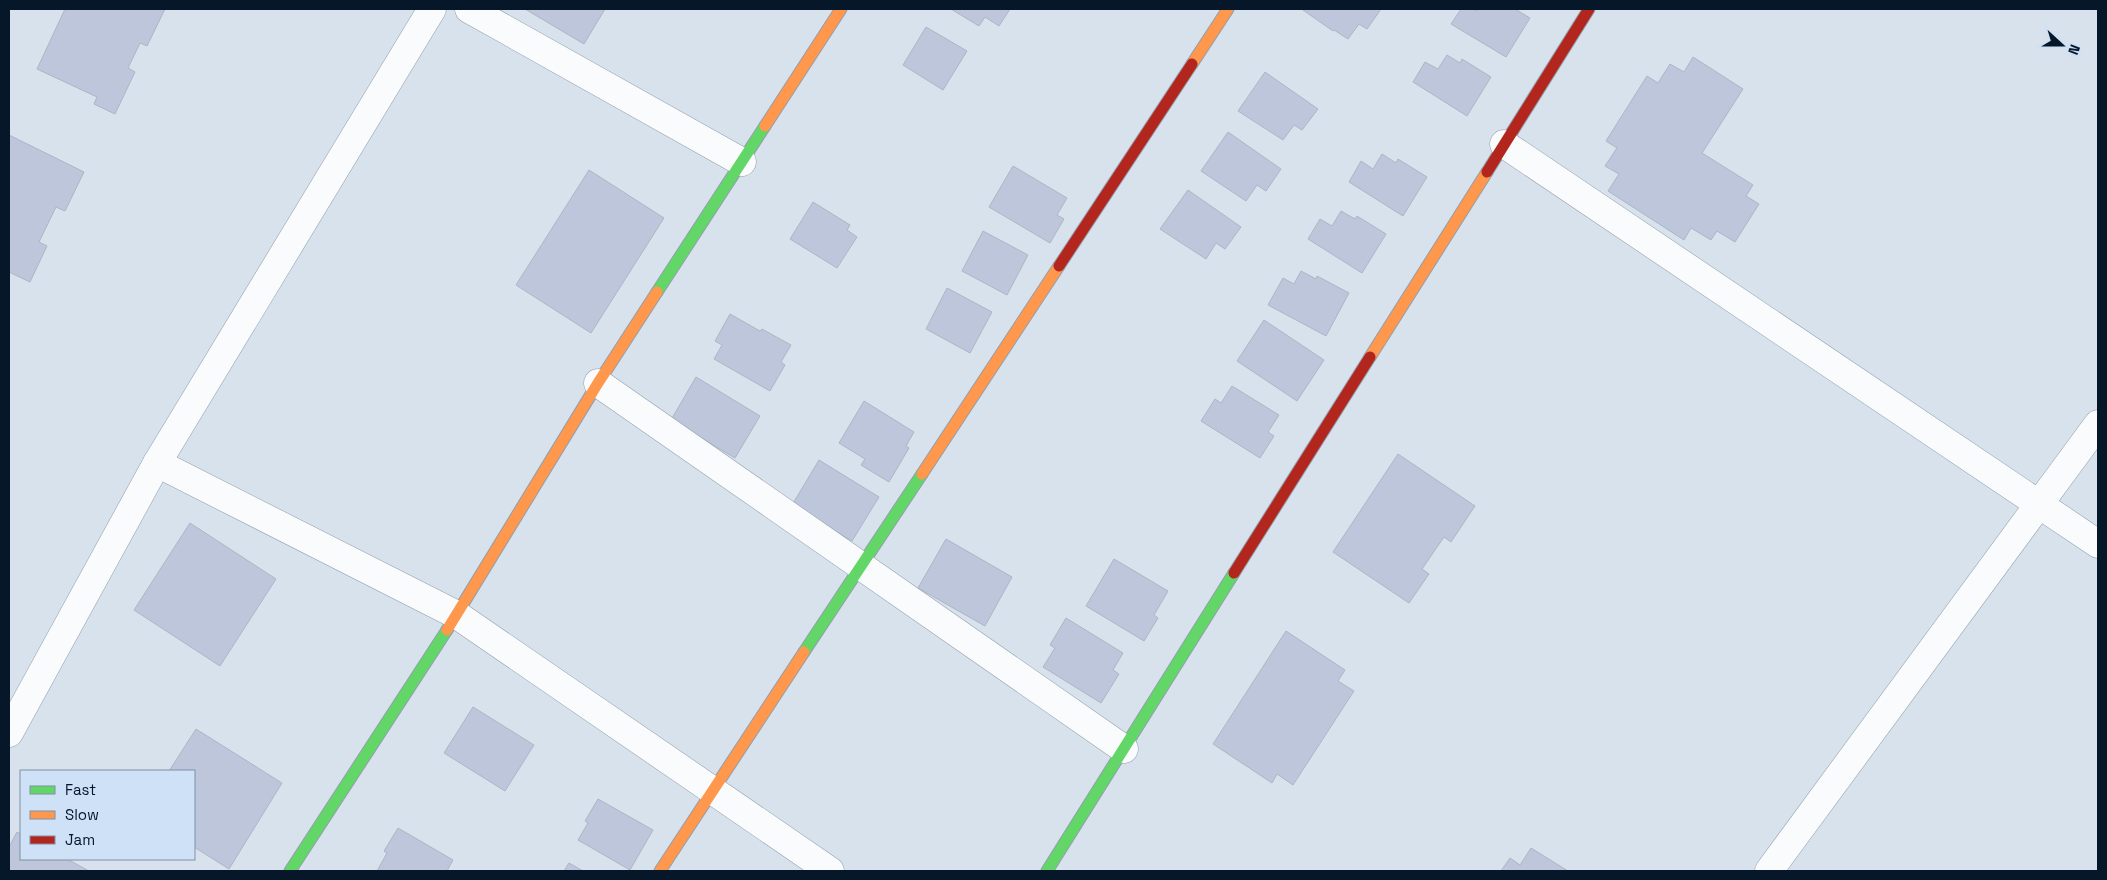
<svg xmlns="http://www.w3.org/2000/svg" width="2107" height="880" viewBox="0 0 2107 880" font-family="'Space Grotesk',sans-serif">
<rect width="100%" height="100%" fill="#d8e2ed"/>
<!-- building -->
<g fill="#bdc6db" stroke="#adb5c5">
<path d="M65,9H165L147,46L140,43L128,68L135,72L115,114L94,104L97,97L37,69Z"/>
<path d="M525,9H605L584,44Z"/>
<path d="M951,9H1010L999,26L985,17L979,26Z"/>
<path d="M1304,9H1381L1367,29L1359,24L1348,39L1334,30L1333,31L1303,10Z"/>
<path d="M1461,9H1473L1476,11L1477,9H1515L1530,18L1506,57L1451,24Z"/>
<path d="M926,27L967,51L943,90L903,65Z"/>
<path d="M1447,55L1460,63L1462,59L1491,77L1467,116L1413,82L1425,62L1438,69Z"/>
<path d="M1693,57L1743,89L1702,153L1753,185L1746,196L1759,204L1735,242L1717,231L1711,240L1691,228L1684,240L1608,191L1619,174L1605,166L1617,148L1606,141L1647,76L1658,83L1670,64L1684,72Z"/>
<path d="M1265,72L1318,109L1302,130L1294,125L1283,140L1238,111Z"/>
<path d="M1228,132L1281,169L1266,191L1257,185L1246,201L1201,171Z"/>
<path d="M9,135L84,172L65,211L56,207L39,242L47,246L30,282L9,272Z"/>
<path d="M1382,154L1396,163L1398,159L1427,177L1403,216L1349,182L1361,161L1373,169Z"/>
<path d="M1013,166L1067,198L1057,215L1064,219L1050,243L989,207Z"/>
<path d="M589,170L664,218L591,333L516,285Z"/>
<path d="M1188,190L1241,227L1225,249L1216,243L1206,259L1160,229Z"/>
<path d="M813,202L850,225L847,230L857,237L837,268L790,239Z"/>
<path d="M1341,211L1355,219L1357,216L1386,234L1362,273L1308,239L1320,219L1332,226Z"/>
<path d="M983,231L1028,255L1007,295L962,271Z"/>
<path d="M1301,271L1316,279L1317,276L1349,293L1326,336L1268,305L1283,278L1294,284Z"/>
<path d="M947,288L992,312L970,353L926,329Z"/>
<path d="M730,314L760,331L762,329L791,345L781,362L785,365L770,391L714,359L722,345L715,341Z"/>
<path d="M1264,320L1324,360L1297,401L1237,361Z"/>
<path d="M696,377L760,416L735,458L671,420Z"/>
<path d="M1232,386L1279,415L1268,432L1274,436L1260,458L1201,421L1215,399L1221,403Z"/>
<path d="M864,401L914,432L906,446L909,448L889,482L861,465L865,459L839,443Z"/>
<path d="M1398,454L1475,506L1451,542L1444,537L1422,569L1429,574L1409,603L1333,552Z"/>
<path d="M819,460L879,497L852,541L792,505Z"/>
<path d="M190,523L276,579L220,666L134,610Z"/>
<path d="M946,539L1012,577L985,626L918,588Z"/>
<path d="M1114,559L1168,591L1154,615L1158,618L1144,641L1086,606Z"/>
<path d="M1066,618L1123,653L1113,670L1119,674L1101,703L1043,667L1055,648L1050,645Z"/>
<path d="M1286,631L1345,670L1338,681L1354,691L1293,785L1277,774L1272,783L1213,744Z"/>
<path d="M473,707L534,745L505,791L444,753Z"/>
<path d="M196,729L282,783L229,869L194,847V771H169Z"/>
<path d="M598,799L653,830L630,870L578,840L588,823L585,821Z"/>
<path d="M398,828L453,860L447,871H377L387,853L384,851Z"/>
<path d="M17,832L21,834V859H67L89,871H9V847Z"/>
<path d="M1531,848L1568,871H1501L1510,858L1520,865Z"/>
<path d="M569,863L583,871H564Z"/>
</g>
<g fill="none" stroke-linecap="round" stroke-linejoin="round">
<defs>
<g id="street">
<path d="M469,9L742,162"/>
<path d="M1504,144L2098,544"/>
<path d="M598,383L1124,749"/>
<path d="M157,463L457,615L830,871"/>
<path d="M9,733L157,463L432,9"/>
<path d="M1769,871L2098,424"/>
</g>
<g id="fast">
<path d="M657,292L765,126"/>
<path d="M804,652L922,474"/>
<path d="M290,871L447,630"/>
<path d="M1047,871L1234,573"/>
</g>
<g id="slow">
<path d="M1192,64L1228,9"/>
<path d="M765,126L841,9"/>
<path d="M1370,357L1487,172"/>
<path d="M922,474L1059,266"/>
<path d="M447,630L598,383L657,292"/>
<path d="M660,871L804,652"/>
</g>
<g id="jam">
<path d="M1487,172L1589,9"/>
<path d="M1059,266L1192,64"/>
<path d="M1234,573L1370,357"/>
</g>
</defs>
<!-- street casing -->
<use href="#street" stroke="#929fad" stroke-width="29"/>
<!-- fast casing -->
<use href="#fast" stroke="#929fad" stroke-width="13"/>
<!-- slow casing -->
<use href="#slow" stroke="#929fad" stroke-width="13"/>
<!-- jam casing -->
<use href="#jam" stroke="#929fad" stroke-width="13"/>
<!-- street -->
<use href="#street" stroke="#f9fbfc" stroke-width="28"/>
<!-- fast -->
<use href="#fast" stroke="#63d668" stroke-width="11"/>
<!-- slow -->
<use href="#slow" stroke="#ff974d" stroke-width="11"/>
<!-- jam -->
<use href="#jam" stroke="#b3261e" stroke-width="11"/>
</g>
<!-- border -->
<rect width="2107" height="880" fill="none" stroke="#051729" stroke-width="20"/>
<!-- legend -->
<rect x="20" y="770" width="175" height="90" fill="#cfe1f6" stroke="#7e90a4"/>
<rect x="30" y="786" width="25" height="8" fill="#63d668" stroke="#7e90a4"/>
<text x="65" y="795" font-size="15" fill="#051729">Fast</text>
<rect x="30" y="811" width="25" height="8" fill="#ff974d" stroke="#7e90a4"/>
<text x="65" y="820" font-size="15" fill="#051729">Slow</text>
<rect x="30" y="836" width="25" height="8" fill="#b3261e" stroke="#7e90a4"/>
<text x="65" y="845" font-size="15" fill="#051729">Jam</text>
<!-- north arrow -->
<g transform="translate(2062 45) rotate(111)" stroke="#cfe1f6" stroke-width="4" paint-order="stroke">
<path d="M0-4L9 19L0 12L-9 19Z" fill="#051729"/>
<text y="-8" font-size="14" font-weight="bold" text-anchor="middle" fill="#051729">N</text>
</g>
</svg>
